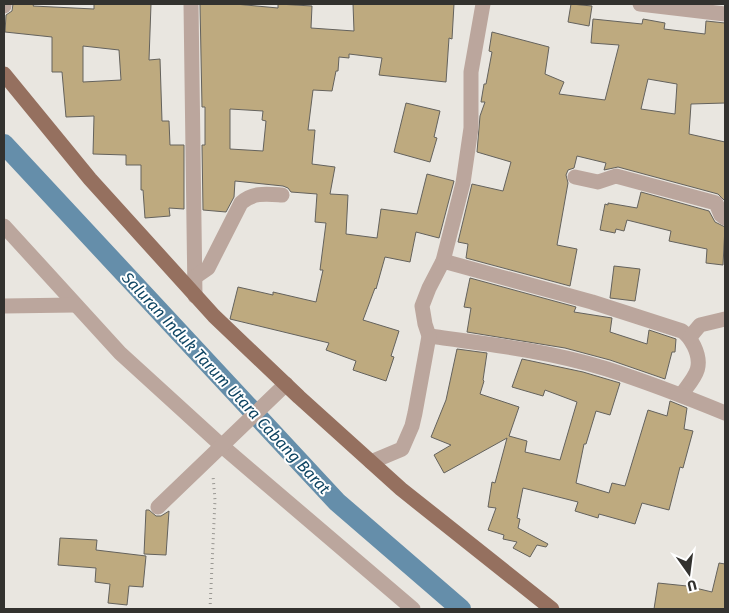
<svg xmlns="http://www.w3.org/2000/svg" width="729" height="613" viewBox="0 0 729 613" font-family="'Fira Sans',sans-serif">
<rect width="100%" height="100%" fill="#e9e6e0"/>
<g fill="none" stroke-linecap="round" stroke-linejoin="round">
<!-- canal -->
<path stroke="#658eaa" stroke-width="20" d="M4,144L337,502L461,609"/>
</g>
<!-- building -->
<g fill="#beaa7f" stroke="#64625d" fill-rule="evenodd">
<path d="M13,4H34L33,6L94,9V4H151L149,60L160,59L162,121H169L170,145H184V209L169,208L170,216L145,218L143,190H141V165H126V155L93,154L94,116L66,117L62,72H52V37L5,32L6,15L12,11ZM83,46L119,50L121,80L83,82Z"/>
<path d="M200,4H235L278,8V4L312,6L311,28L354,31L353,4H454L452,39L449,38L446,82L379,75L382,58L349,54V58L339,57L338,71H336L332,91L313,90L308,130H315L312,164L335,167L330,194L348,195L346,234L377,238L381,209L417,214L427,174L454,181L439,238L416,232L410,262L385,257L376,289L375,288L363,320L399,331L391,356L394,357L386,381L353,370L356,361L326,350L329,343L230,319L238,287L273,295V292L316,302L323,270H320L326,223L315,222L317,194L291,192L288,188L283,186L235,181L234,197L226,212L203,210L202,145H205V107H202ZM230,109L263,111L262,120L266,121L263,151L230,149Z"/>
<path d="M571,4L592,6L589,26L568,22Z"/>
<path d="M593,19L642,24L643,19L665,23L664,29L705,34L706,21L725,23V103L691,104L689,134L725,142V201L718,194L618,167L604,170L606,163L577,156L574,168L568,170L566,175L568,183L557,245L577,249L570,286L466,258L468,244L458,242L472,184L503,191L511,162L477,152L480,116L485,102H481L484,84H486L492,52L489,51L492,32L549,47L545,74L564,82L559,94L605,100L619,45L591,43ZM648,79L677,84L675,114L641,109Z"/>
<path d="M406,103L440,111L434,137L437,138L430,162L394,152Z"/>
<path d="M641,192L709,211L715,222L725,227L723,265L706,263L707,249L669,241L671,231L627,220L624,231L616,229L615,233L600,230L605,204L608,205V203L637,208Z"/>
<path d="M614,266L640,269L635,301L610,298Z"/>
<path d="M470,278L576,307L574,312L612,318L610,332L647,344L649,330L676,339L675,352H672L665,379L610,360L565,348L467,332L471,308L464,307Z"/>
<path d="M457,349L487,353L483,380L484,381L480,394L519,407L509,436L527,441L525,452L560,460L577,402L545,390L543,396L512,387L522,359L583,372L620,383L610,415L596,411L586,444H584L576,483L609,493L612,483L625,486L648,410L667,416L670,401L687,408L684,429L693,431L683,468L680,467L669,510L642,503L635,524L599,514L598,518L575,511L578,502L523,488L517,518L520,519L518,528L548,544L546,547L537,545L530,557L513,548L517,542L503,539L504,535L488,530L496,508L488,507L492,482L495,483L507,438L444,473L434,455L451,445L431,437L446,400Z"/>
<path d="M146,510H149L156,516H161L169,511L166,555L144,554Z"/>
<path d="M60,538L97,540L96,550L146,556L143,587L129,586L127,605L108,603L110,584L95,582L96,568L58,565Z"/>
<path d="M719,563L725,564V609H654L658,583L687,586L712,592Z"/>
</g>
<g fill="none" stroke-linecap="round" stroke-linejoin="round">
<!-- path -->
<path stroke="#9a9893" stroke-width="3" stroke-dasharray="1 4" stroke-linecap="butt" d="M210,609L215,500L213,476"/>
<!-- minor -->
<g stroke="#bba69d" stroke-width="15">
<path d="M191,4L195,296"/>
<path d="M640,4L725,14"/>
<path d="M4,6V4"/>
<path d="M575,177L598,182L616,176L716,203L721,215L725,218"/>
<path d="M4,226L120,353L222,446L413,609"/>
<path d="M443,261L592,302L682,331C688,335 691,340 694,346C705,369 693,378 681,395"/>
<path d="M195,277L208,268L241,203C253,192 267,194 282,195"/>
<path d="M4,306L75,305"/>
<path d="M429,336C489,344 549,351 607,369C647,382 686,397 725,413"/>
<path d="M690,337L700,325L725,319"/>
<path d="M371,462L402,449L412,426L415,413L429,336L425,324L422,306L429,288L443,261L463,183L471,128V72L483,4"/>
<path d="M158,507L286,384"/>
</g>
<!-- major -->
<path stroke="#95705f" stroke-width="15" d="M4,74L90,179L214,316L299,397L401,489L552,609"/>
</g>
<g text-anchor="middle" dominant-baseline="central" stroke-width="4" stroke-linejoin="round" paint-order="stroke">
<!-- water labels -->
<g font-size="16" font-style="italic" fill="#0e4462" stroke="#fff">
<text transform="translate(226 383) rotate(47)">Saluran Induk Tarum Utara Cabang Barat</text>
</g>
</g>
<!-- border -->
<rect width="729" height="613" fill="none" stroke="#33322f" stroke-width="10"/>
<!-- north arrow -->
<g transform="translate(689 573) rotate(166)" stroke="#ffffff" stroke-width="4" paint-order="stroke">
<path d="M0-4L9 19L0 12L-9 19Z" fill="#33322f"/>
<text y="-8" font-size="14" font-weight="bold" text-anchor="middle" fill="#33322f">U</text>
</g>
</svg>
